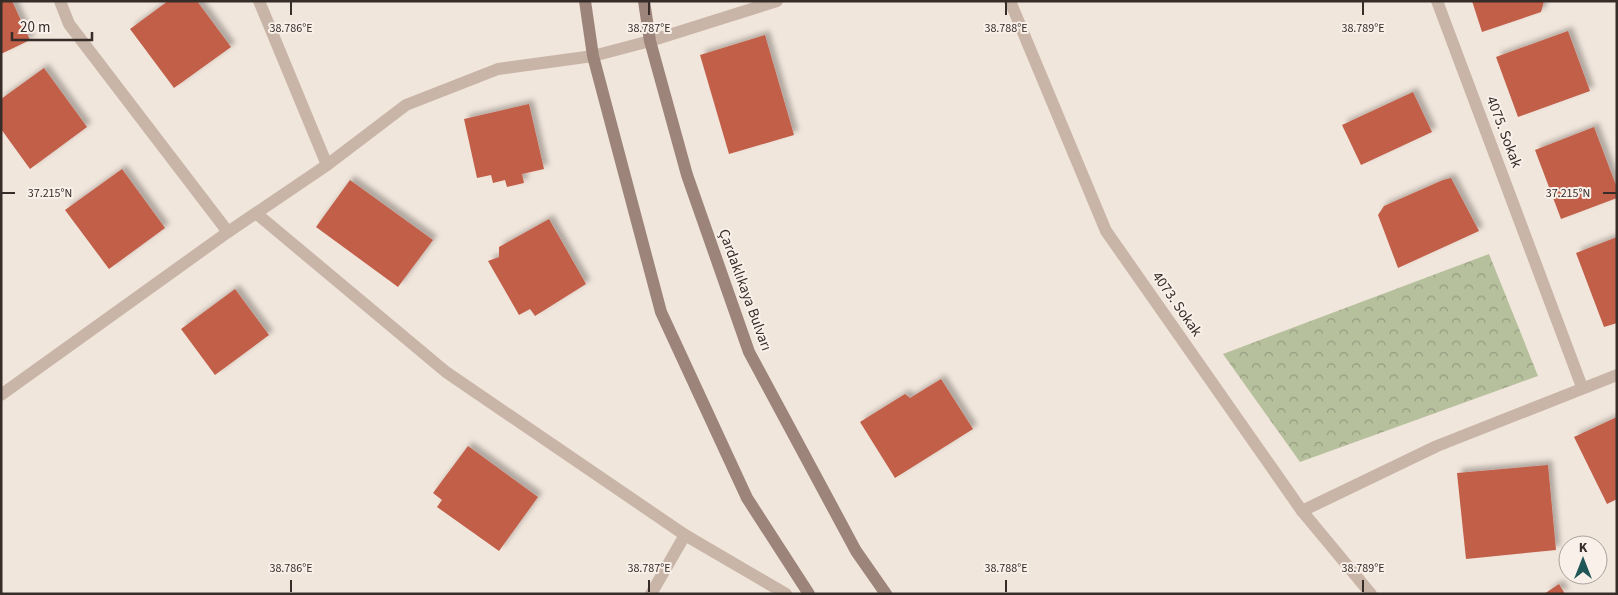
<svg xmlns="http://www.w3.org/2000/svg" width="1618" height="595" viewBox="0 0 1618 595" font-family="'Source Sans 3',sans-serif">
<defs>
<pattern id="park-crowns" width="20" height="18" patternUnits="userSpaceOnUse" patternTransform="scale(1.25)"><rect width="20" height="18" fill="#b7c09d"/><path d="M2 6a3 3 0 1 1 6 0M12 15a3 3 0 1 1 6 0" fill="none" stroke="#969c80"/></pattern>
<filter id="shadow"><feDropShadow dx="4.5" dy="-4.5" stdDeviation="2.5" flood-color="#0004"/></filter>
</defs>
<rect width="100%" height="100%" fill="#f1e6dc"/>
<!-- park -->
<path fill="url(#park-crowns)" d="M1489,254L1538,376L1300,462L1223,354Z"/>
<!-- building -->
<g fill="#c25e49" filter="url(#shadow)">
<path d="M1,1H12L30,40L1,54Z"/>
<path d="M168,1H197L231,47L174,88L130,29Z"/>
<path d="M1472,1H1544L1541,12L1482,32Z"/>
<path d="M1568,31L1590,91L1518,117L1496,57Z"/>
<path d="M765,35L794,135L729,154L700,55Z"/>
<path d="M44,68L87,127L30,169L1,129V99Z"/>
<path d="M1413,92L1432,132L1361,165L1342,125Z"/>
<path d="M529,104L544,169L522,174L524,183L507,187L505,180L493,183L491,175L477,178L464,119Z"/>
<path d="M1594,127L1617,188V198L1561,219L1535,150Z"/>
<path d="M122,169L165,228L109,269L65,210Z"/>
<path d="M1451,178L1479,231L1398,268L1378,215L1384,206L1443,180Z"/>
<path d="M350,180L433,240L398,287L316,227Z"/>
<path d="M549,219L586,284L535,316L530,309L519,315L488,261L499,257V247Z"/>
<path d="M1617,237V323L1604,327L1576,253Z"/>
<path d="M235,289L269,335L215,375L181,329Z"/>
<path d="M941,379L973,429L895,478L860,422L905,394L910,398Z"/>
<path d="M1617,417V499L1607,504L1574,437Z"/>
<path d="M468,446L538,497L499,551L437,507L442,500L433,493Z"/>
<path d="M1548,465L1556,550L1466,559L1457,473Z"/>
<path d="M1559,584L1565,594H1544Z"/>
</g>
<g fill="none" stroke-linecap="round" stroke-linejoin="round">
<!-- minor -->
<g stroke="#c9b5a8" stroke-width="12">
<path d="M60,1L69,24L228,232"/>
<path d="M259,1L327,165"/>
<path d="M1010,1L1106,231L1302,511L1371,594"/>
<path d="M1437,1L1582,387"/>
<path d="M257,214L446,372L685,535L786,594"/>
<path d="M1,395L228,232L327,165L406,105L498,69L593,56L650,41L777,1"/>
<path d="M1302,511L1437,446L1617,375"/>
<path d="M651,594L685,535"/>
</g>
<!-- secondary -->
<g stroke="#9d847a" stroke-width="12">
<path d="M585,1L593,56L661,312L747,498L809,594"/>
<path d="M644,1L650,41L687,175L749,352L856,551L886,594"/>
</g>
</g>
<!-- ticks -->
<path fill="none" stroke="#362c28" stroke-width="2" d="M291,2V15M649,2V15M1006,2V15M1363,2V15M2,193H15M1603,193H1616M291,580V592M649,580V592M1006,580V592M1363,580V592"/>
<g text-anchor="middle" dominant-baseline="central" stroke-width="4" stroke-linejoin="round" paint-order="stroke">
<!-- street labels -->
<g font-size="15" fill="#362c28" stroke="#f9f0e9">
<text transform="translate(1504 132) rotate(69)">4075. Sokak</text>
<text transform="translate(745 290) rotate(70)">Çardaklıkaya Bulvarı</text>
<text transform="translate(1177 304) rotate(55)">4073. Sokak</text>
</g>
</g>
<g font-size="12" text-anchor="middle" fill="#362c28" stroke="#f9f0e9" stroke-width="4" stroke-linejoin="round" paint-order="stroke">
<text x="291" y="32">38.786°E</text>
<text x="649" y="32">38.787°E</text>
<text x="1006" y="32">38.788°E</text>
<text x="1363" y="32">38.789°E</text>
<text x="50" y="197">37.215°N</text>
<text x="1568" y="197">37.215°N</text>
<text x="291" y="572">38.786°E</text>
<text x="649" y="572">38.787°E</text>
<text x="1006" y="572">38.788°E</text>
<text x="1363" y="572">38.789°E</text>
</g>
<!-- border -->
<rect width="1618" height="595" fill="none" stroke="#362c28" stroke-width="5"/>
<!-- north arrow -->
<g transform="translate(1583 560)"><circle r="24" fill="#f9f0e9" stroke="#aba29c"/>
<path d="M0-4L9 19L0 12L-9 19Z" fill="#1f5757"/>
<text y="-8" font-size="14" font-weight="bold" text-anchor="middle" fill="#362c28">K</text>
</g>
<!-- scale -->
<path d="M12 32v8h80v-8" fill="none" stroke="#362c28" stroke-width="2.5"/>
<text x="20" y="32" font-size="15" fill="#362c28" stroke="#f9f0e9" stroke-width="4" paint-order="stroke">20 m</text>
</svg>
